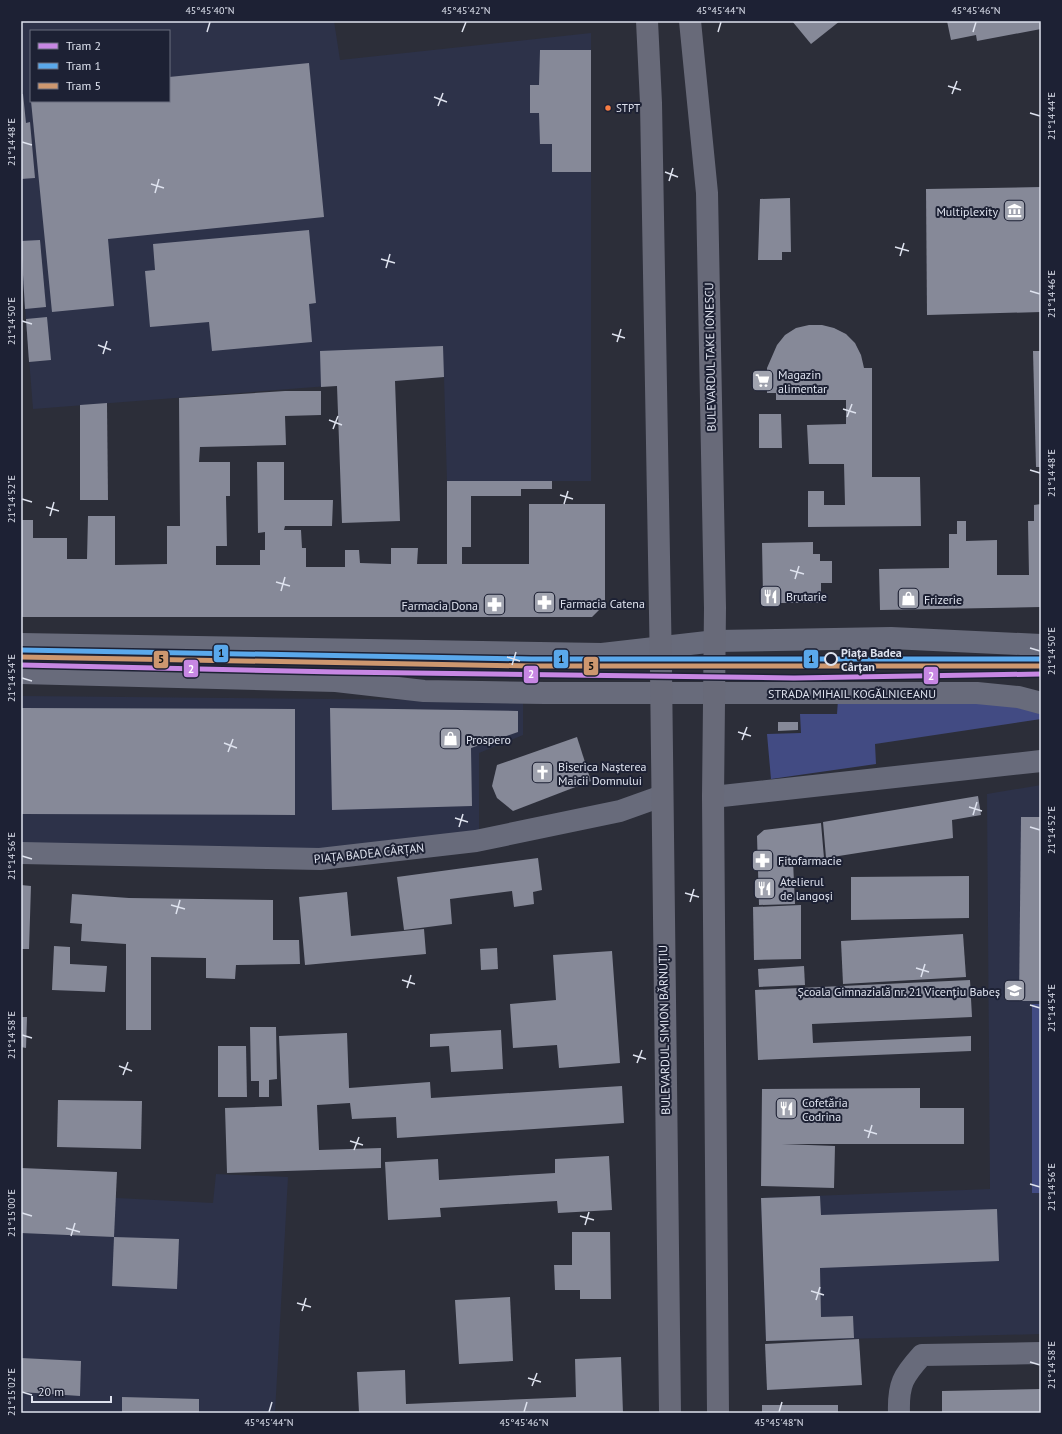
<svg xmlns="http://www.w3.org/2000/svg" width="1062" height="1434" viewBox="0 0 1062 1434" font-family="'PT Sans',sans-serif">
<rect width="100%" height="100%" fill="#2c2e39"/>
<!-- built -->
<g fill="#2d3249" fill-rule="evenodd">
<path d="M21,21H334L340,60L591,33V481H447L444,377L33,409L21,256ZM31,31H169V101H31Z"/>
<path d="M21,696L523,701V735L479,753V834L313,852L21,847Z"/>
<path d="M1041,785V1334L766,1341L761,1198L990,1189L987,794Z"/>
<path d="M216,1174L288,1177L275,1413H21V1193L213,1203Z"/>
</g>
<!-- green -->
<g fill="#424b83">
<path d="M838,700H984L1041,713V719L875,744L876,764L771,779L767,734L801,733L800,714H837Z"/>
<rect x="1032" y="1004" width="9" height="189"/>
</g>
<!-- building -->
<g fill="#868998">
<path d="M792,21H840L811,44Z"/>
<path d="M947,21H1041V29L977,41L976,35L951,40Z"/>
<path d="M540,50H591V172H552V144H540L539,113H530V85H539Z"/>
<path d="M309,63L324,217L108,239L114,306L52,312L31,101H169V77Z"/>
<path d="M21,94H23L26,123L30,122L35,178L21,179Z"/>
<path d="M1041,187V312L927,315L926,189Z"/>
<path d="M790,198L791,252H782V260H758L760,199Z"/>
<path d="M309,230L316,303L309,304L312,342L212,351L209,322L150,327L145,271L155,270L153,244Z"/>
<path d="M40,240L46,307L25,309L21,241Z"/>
<path d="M47,317L51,360L29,362L26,319Z"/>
<path d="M809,325H822L834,328L846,334L855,343L861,355L864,368H872V477H920L921,526L808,527V491H824V505H845L844,464H809L807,425L846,424V400H776V393H767V368L777,345L785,335L796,328Z"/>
<path d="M443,346L444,377L395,381L400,521L342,523L337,386L321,387L320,351Z"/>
<path d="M1033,351H1041V467H1036Z"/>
<path d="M285,391H321V415L285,416L286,445L200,447L199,462H230V496H226L227,546H216V565H260V550H265V532L258,533L257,462H284V500H333L332,526H285L284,530H301L302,548H306V567H345V550H359L360,563L391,564V548H418L417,564H447V481H552V489H521V496H471V547H462V564H529V504H605V604L592,617H21V520H33V538H67V559H87L88,516H115V565L167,564V526H180L179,398Z"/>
<path d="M107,403L108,500H80V405Z"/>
<path d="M759,414H781L782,448H759Z"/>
<path d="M1041,504V607L880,610L879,569L949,568V534H957V521H966V541L997,540V575H1029L1028,521H1034V505Z"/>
<path d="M813,542V554H820V561H832V583H821V603H770L763,596L762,543Z"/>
<path d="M21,708L295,709V815L21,814Z"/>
<path d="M330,708L518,711V732L471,748L472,806L332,810Z"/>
<path d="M778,722H798V730L778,731Z"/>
<path d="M577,737L591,781L513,811L497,798L492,786L497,765Z"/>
<path d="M978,796L981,815L952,820L953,838L826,858L823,822Z"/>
<path d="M1021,817H1041V1001H1019Z"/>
<path d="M821,823L824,858L793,861L795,904L759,905L757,836L764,830Z"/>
<path d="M538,858L542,890L533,892L534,904L514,907L512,891L450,899L452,924L404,930L397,877Z"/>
<path d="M969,876V918L851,920V877Z"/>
<path d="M21,885L31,886L29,949H21Z"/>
<path d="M347,892L351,936L424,929L426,954L305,965L299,897Z"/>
<path d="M72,894L129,898L273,900V940H299L300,964L236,965L235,979L206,978V958L151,957V1030H126V944L81,941L82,924L70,923Z"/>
<path d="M801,905V959L754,960L753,907Z"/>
<path d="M963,934L966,977L843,984L841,941Z"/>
<path d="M54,946L70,947V964L107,966L105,992L52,990Z"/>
<path d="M497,948L498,969L481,970L480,949Z"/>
<path d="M612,951L620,1063L559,1068L557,1045L513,1048L510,1004L556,1000L553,955Z"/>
<path d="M804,966L805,985L759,987L758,969Z"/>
<path d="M970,980L972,1017L812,1024L813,1043L971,1036V1051L758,1060L755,990Z"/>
<path d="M21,1017H27L26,1048L21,1047Z"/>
<path d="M250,1027H276L277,1079L269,1080V1097H259V1081H251Z"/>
<path d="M501,1030L503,1069L451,1072L449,1046L430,1047V1034Z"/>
<path d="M347,1033L349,1088L430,1082L431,1098L622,1086L624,1123L397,1138L396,1117L352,1119L350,1103L317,1105L319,1150L381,1148V1168L227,1173L225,1108L282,1106L279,1036Z"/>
<path d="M218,1046H246L247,1097H218Z"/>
<path d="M920,1088V1108H964V1144H782L835,1146L834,1188L761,1186L762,1089Z"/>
<path d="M58,1100L142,1101L141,1149L57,1147Z"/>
<path d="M609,1156L612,1210L558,1213L557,1201L440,1208L441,1217L388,1220L385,1162L438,1159L439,1180L555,1173V1159Z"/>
<path d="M21,1168L117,1172L114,1237L21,1233Z"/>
<path d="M820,1196L821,1215L997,1209L999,1261L820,1268L821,1317L853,1316L854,1338L766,1341L761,1198Z"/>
<path d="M572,1232H610L611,1299H580V1290H555L554,1265H572Z"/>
<path d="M114,1237L179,1239L177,1289L112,1286Z"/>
<path d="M510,1297L513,1361L459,1364L455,1300Z"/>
<path d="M859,1339L862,1385L767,1390L765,1344Z"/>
<path d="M621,1357L623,1413H359L357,1372L405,1370L406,1404L576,1397L575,1359Z"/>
<path d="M21,1358L81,1361L80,1396L21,1392Z"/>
<path d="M1041,1389V1413H942V1391Z"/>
<path d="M122,1397L199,1399V1413H122Z"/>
<rect x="762" y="1405" width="76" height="8"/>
</g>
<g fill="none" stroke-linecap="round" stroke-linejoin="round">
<!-- minor -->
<g stroke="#686b7b" stroke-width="22">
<path d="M21,644L602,654L716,641L891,638L1041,645"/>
<path d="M21,673L336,681L424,691L545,693H977L1018,697L1041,703"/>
<path d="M713,797L1041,761"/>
<path d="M21,853L320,859L476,841L620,811L662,796"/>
<path d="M899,1413C898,1384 903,1376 922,1355L1041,1353"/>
</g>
<!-- major -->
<g stroke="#686a79" stroke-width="22">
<path d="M647,21L651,103L661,670L670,1413"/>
<path d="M690,21L707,193L715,608L713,797L718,1413"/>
</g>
<defs>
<path id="tram-1" d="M21,665L337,672L794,678L1041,674"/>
<path id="tram-2" d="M21,650L531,659H1041"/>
<path id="tram-3" d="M21,657L531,666H1041"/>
</defs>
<!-- tram-1 casing -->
<use href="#tram-1" stroke="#1d2134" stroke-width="8"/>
<!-- tram-2 casing -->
<use href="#tram-2" stroke="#1d2134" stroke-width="8"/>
<!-- tram-3 casing -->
<use href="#tram-3" stroke="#1d2134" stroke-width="8"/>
<!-- tram-1 -->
<use href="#tram-1" stroke="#c787e3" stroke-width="5"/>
<!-- tram-2 -->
<use href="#tram-2" stroke="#5aa8eb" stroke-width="5"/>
<!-- tram-3 -->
<use href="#tram-3" stroke="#cd976f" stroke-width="5"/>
</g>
<!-- ticks -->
<path fill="none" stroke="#dee2ee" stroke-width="1.5" d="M207,32L210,22M462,32L466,22M718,32L721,22M973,32L976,22M948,86L961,90M952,94L957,81M434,97L447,102M438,106L443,93M1030,113L1040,116M22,142L32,145M665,172L678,177M669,181L673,168M151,184L164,188M155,193L159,179M895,247L909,251M900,256L904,243M381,259L395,263M386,268L390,254M1030,291L1040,294M22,321L32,324M612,334L625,338M617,342L621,329M98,345L111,350M103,354L107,341M843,409L856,413M847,417L852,404M329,420L342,425M333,429L338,416M1030,470L1040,473M560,495L573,499M22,499L32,502M564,504L568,491M46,507L59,511M50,516L54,502M790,570L804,574M795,579L799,566M276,582L290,586M281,591L285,577M1030,648L1040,651M507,657L520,661M512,665L516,652M22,678L32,681M738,732L751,736M742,740L747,727M224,743L237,748M228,752L233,739M969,807L982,811M973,815L977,802M455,818L468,822M459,827L463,814M1030,827L1040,830M22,856L32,859M685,893L699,897M690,902L694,889M171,905L185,909M176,914L180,900M916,968L929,972M921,977L925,964M402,980L415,984M407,988L411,975M1030,1005L1040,1008M22,1035L32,1038M633,1055L646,1059M637,1063L642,1050M119,1066L132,1071M123,1075L128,1062M864,1130L877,1134M868,1138L872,1125M350,1141L363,1145M354,1150L359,1137M1030,1184L1040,1187M22,1213L32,1216M580,1216L594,1220M585,1225L589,1212M66,1228L80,1232M71,1236L75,1223M811,1291L824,1295M816,1300L820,1287M297,1303L311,1307M302,1311L306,1298M1030,1362L1040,1365M528,1378L541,1382M532,1386L537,1373M22,1392L32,1395M269,1412L272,1402M524,1412L527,1402M779,1412L782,1402"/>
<!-- icons -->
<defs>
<symbol id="museum-square" viewBox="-11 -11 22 22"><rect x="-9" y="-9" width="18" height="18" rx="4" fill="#a0a3af" stroke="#1d2134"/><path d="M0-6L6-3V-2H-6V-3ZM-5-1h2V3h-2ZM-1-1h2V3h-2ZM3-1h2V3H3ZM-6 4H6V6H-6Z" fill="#fff"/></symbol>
<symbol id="supermarket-square" viewBox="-11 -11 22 22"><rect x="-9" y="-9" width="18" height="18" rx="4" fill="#a0a3af" stroke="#1d2134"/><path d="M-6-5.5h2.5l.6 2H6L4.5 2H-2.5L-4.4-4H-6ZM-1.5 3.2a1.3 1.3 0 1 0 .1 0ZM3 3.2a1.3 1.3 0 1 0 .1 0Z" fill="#fff"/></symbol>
<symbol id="restaurant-square" viewBox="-11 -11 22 22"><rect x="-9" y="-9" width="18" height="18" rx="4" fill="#a0a3af" stroke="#1d2134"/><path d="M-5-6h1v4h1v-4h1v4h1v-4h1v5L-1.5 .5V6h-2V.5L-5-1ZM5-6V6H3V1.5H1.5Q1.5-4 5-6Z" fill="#fff"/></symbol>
<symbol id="shop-square" viewBox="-11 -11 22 22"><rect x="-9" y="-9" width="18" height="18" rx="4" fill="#a0a3af" stroke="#1d2134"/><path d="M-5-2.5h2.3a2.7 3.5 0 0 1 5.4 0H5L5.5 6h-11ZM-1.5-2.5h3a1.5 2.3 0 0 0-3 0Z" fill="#fff"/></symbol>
<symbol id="pharmacy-square" viewBox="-11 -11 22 22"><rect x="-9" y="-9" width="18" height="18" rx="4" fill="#a0a3af" stroke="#1d2134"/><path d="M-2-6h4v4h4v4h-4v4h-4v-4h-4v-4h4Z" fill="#fff"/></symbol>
<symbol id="church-square" viewBox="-11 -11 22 22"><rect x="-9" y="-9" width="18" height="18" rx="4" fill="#a0a3af" stroke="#1d2134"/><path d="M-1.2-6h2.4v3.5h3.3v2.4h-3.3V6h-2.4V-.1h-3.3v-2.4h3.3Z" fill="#fff"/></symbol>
<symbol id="school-square" viewBox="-11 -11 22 22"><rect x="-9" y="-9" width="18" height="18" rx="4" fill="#a0a3af" stroke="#1d2134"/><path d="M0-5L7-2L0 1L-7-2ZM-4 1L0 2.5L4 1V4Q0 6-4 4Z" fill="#fff"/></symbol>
</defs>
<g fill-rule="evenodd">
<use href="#museum-square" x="1002" y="198" width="25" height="25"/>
<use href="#supermarket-square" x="750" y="368" width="25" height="25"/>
<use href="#restaurant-square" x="758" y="584" width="25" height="25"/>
<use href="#shop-square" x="896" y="586" width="25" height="25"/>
<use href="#pharmacy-square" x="532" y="590" width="25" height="25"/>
<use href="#pharmacy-square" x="482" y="592" width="25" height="25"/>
<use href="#shop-square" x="438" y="726" width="25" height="25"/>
<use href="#church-square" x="530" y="760" width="25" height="25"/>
<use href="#pharmacy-square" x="750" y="848" width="25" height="25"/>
<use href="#restaurant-square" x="752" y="876" width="25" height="25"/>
<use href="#school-square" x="1002" y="978" width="25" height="25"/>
<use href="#restaurant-square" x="774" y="1096" width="25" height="25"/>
</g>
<!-- markers -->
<circle fill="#f77d43" stroke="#1d2134" stroke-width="1.5" cx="608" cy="108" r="3.5"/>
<circle fill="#1d2134" stroke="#dee2ee" stroke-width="2" cx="831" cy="659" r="6"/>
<g text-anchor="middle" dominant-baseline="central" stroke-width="4" stroke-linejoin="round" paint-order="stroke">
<!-- bus labels -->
<g font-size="11" fill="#dee2ee" stroke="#1d2134" text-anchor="start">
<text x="616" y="108">STPT</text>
</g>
<!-- poi labels -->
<g font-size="12" fill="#dee2ee" stroke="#1d2134" text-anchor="start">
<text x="998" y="211" text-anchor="end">Multiplexity</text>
<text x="778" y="374">Magazin<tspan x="778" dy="14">alimentar</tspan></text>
<text x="786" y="596">Brutarie</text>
<text x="924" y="599">Frizerie</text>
<text x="560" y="603">Farmacia Catena</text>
<text x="478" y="605" text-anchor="end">Farmacia Dona</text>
<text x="466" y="739">Prospero</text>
<text x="558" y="766">Biserica Nașterea<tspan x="558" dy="14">Maicii Domnului</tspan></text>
<text x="778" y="860">Fitofarmacie</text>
<text x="780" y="881">Atelierul<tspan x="780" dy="14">de langoși</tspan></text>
<text x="1000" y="991" text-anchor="end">Școala Gimnazială nr. 21 Vicențiu Babeș</text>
<text x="802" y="1102">Cofetăria<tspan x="802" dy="14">Codrina</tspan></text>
</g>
<!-- street labels -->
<g font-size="12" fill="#dee2ee" stroke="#1d2134">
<text transform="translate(710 357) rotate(-91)">BULEVARDUL TAKE IONESCU</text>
<text x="852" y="693">STRADA MIHAIL KOGĂLNICEANU</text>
<text transform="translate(369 853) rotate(-6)">PIAȚA BADEA CÂRȚAN</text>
<text transform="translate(664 1030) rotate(-91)">BULEVARDUL SIMION BĂRNUȚIU</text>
</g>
<!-- stop labels -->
<g font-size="12" font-weight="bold" fill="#dee2ee" stroke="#1d2134" text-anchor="start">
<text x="841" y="652">Piața Badea<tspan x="841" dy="14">Cârțan</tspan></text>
</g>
</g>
<g stroke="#1d2134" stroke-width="1.5">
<rect x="213" y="644" width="16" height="19" rx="4" fill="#5aa8eb"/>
<rect x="553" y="649" width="16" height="20" rx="4" fill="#5aa8eb"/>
<rect x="803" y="649" width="16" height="20" rx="4" fill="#5aa8eb"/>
<rect x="153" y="650" width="16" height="19" rx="4" fill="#cd976f"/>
<rect x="583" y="656" width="16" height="20" rx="4" fill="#cd976f"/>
<rect x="183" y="659" width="16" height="19" rx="4" fill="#c787e3"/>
<rect x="523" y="665" width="16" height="19" rx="4" fill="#c787e3"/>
<rect x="923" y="666" width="16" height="19" rx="4" fill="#c787e3"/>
</g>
<g font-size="11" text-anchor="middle" font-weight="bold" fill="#fff">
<text x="191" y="673">2</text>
<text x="531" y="678">2</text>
<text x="931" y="680">2</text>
</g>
<g font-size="11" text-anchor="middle" font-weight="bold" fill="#111">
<text x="221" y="657">1</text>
<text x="561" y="663">1</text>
<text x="811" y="663">1</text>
<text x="161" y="663">5</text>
<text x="591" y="670">5</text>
</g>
<!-- border -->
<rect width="1062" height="1434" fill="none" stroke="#1d2134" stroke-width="44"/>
<!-- legend -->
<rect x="30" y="30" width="140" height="72" fill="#1d2134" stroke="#6a6e7e"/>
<rect x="38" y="43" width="20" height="6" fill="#c787e3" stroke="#6a6e7e"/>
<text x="66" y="50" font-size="12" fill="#dee2ee">Tram 2</text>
<rect x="38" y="63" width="20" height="6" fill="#5aa8eb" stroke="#6a6e7e"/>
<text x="66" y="70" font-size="12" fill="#dee2ee">Tram 1</text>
<rect x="38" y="83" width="20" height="6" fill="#cd976f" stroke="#6a6e7e"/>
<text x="66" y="90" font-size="12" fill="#dee2ee">Tram 5</text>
<!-- scale -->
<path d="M32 1396v6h79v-6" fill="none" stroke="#dee2ee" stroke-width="2"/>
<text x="38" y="1396" font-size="12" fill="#dee2ee" stroke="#1d2134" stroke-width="3" paint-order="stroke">20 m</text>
<rect x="22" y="22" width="1018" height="1390" fill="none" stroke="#dee2ee" stroke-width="1.5"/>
<g font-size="10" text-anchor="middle" fill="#dee2ee">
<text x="210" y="14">45°45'40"N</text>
<text x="466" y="14">45°45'42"N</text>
<text x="721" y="14">45°45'44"N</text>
<text x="976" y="14">45°45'46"N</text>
<text transform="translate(1051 116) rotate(-90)" y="4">21°14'44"E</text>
<text transform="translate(11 142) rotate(-90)" y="4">21°14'48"E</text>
<text transform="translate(1051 294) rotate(-90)" y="4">21°14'46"E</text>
<text transform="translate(11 321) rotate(-90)" y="4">21°14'50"E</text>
<text transform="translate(1051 473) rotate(-90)" y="4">21°14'48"E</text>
<text transform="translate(11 499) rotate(-90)" y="4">21°14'52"E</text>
<text transform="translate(1051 651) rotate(-90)" y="4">21°14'50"E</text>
<text transform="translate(11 678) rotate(-90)" y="4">21°14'54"E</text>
<text transform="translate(1051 830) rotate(-90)" y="4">21°14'52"E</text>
<text transform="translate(11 856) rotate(-90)" y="4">21°14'56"E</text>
<text transform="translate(1051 1008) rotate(-90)" y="4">21°14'54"E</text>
<text transform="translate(11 1035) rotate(-90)" y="4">21°14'58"E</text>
<text transform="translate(1051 1187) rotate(-90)" y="4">21°14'56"E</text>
<text transform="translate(11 1213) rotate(-90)" y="4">21°15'00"E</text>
<text transform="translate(1051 1365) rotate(-90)" y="4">21°14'58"E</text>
<text transform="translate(11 1392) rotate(-90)" y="4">21°15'02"E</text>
<text x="269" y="1426">45°45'44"N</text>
<text x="524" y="1426">45°45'46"N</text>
<text x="779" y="1426">45°45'48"N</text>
</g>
</svg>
